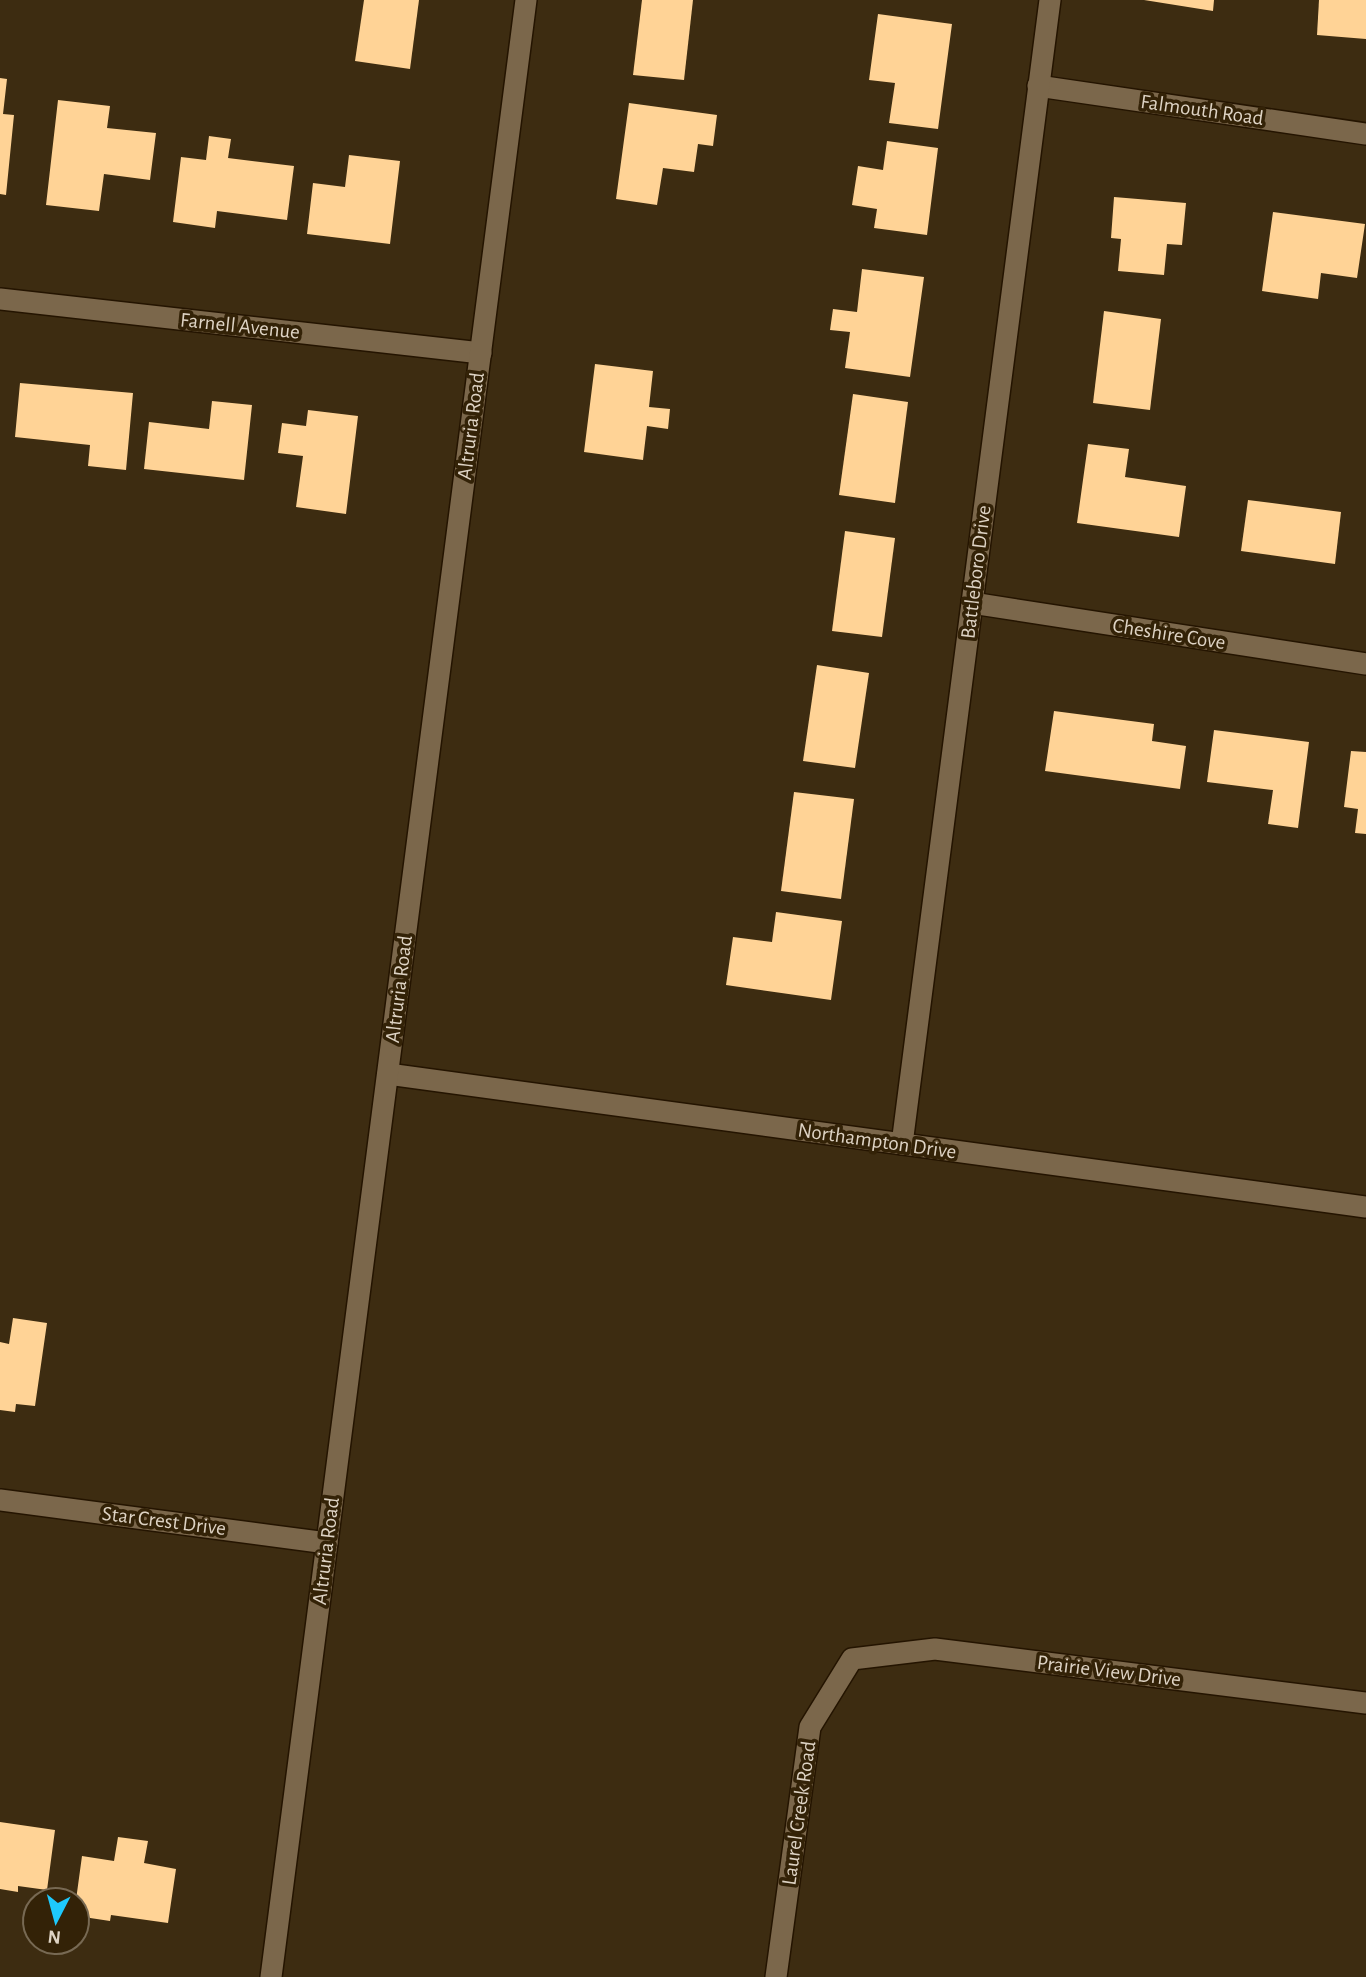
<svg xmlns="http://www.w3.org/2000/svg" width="1366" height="1977" viewBox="0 0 1366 1977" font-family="'Alegreya Sans',sans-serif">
<rect width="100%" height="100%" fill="#3d2c11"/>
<!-- building -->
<g fill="#ffd396">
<path d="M364,0H419L410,69L355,61Z"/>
<path d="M642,0H693L684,80L633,75Z"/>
<path d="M1144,0H1214L1213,11Z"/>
<path d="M1319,0H1366V39L1317,35Z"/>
<path d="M878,14L952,24L938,129L889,123L895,83L869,80Z"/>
<path d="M0,78L7,79L3,114L14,115L6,195L0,194Z"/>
<path d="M58,100L110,106L107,128L156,133L150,180L104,174L99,211L46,205Z"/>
<path d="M629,103L717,115L713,146L698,144L694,172L663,168L657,205L616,199Z"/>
<path d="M209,136L231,139L228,158L294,166L287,220L217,211L215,228L173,222L181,157L206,160Z"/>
<path d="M887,141L938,148L927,235L874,228L877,209L852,205L858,166L883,170Z"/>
<path d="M349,155L400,161L390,244L307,234L313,183L345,187Z"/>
<path d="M1114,197L1186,203L1182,245L1167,244L1164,275L1118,271L1121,239L1111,238Z"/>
<path d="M1273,212L1365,224L1357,278L1321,273L1318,299L1262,291Z"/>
<path d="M862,269L924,277L910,377L845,368L850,332L830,330L833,309L857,312Z"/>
<path d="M1104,311L1161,319L1150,410L1093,403Z"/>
<path d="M595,364L653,371L649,407L670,409L668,429L647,426L643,460L584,452Z"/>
<path d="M20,383L133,393L126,470L88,466L90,445L15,437Z"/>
<path d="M853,394L908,402L895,503L839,495Z"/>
<path d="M212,401L252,405L244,480L144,469L149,422L209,429Z"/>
<path d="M308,410L358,416L346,514L296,507L303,456L278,453L282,423L306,426Z"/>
<path d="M1088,444L1129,449L1125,477L1186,486L1179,537L1077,523Z"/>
<path d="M1248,500L1341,512L1335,564L1241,551Z"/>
<path d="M845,531L895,538L882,637L832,631Z"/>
<path d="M817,665L869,673L855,768L803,761Z"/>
<path d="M1054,711L1154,724L1152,741L1186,746L1180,789L1045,771Z"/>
<path d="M1214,730L1309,742L1298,828L1268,824L1273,790L1207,782Z"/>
<path d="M1351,751L1366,752V834L1355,833L1358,809L1344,807Z"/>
<path d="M794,792L854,799L841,899L781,891Z"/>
<path d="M776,912L842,921L831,1000L726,985L733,937L772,942Z"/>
<path d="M13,1318L47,1323L35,1406L16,1404L15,1412L0,1410V1342L9,1344Z"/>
<path d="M0,1822L55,1830L47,1890L18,1886V1892L0,1889Z"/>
<path d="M118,1837L148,1841L144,1863L176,1869L168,1923L111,1915L110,1921L77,1916L76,1900L82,1856L114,1861Z"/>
</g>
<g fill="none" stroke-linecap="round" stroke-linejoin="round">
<defs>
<g id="minor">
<path d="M1038,86L1366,134"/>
<path d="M0,299L481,353"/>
<path d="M972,603L1366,664"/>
<path d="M388,1074L1366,1207"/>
<path d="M902,1144L1050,0"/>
<path d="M0,1500L327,1543"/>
<path d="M271,1977L526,0"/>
<path d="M776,1977L810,1727L852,1659L935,1649L1366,1703"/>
</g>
</defs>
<!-- minor casing -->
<use href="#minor" stroke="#241400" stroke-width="24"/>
<!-- minor -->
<use href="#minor" stroke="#7b674b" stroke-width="21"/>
</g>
<g text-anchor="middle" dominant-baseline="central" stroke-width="7" stroke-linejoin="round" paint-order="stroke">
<!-- street labels -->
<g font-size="21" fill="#ded3c4" stroke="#332207">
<text transform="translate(1202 110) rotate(8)">Falmouth Road</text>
<text transform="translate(240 326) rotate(6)">Farnell Avenue</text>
<text transform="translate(471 426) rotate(-83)">Altruria Road</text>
<text transform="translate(976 572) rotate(-83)">Battleboro Drive</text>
<text transform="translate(1169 634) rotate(9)">Cheshire Cove</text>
<text transform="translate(399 989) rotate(-83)">Altruria Road</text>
<text transform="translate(877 1141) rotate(8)">Northampton Drive</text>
<text transform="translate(164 1521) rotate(7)">Star Crest Drive</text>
<text transform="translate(326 1551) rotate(-83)">Altruria Road</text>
<text transform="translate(1109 1671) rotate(7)">Prairie View Drive</text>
<text transform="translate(799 1813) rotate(-82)">Laurel Creek Road</text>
</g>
</g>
<!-- north arrow -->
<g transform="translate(56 1921) rotate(186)"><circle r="33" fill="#332207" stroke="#776953" stroke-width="2"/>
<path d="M0-5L12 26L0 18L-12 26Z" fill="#1ec9fd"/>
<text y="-10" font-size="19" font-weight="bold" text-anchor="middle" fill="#ded3c4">N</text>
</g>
</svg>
